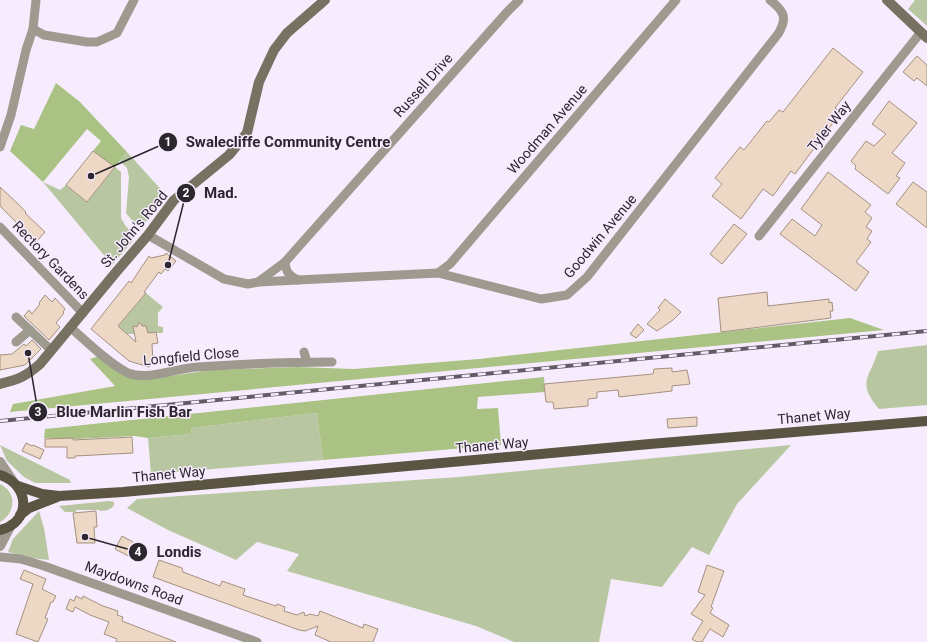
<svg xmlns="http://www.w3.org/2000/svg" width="927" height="642" viewBox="0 0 927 642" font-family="Roboto,sans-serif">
<rect width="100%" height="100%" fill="#f7ecfe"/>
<!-- green -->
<g fill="#b8c7a2">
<path d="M915,0H927V26L908,9Z"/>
<path d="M127,152L166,195L147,221L141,224L134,223L126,213L129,177L127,168L120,161Z"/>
<path d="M115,167L121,172V218L125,225L133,235V241L112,265L43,182L60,190L66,185L87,202Z"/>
<path d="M146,293L163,307L158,313V326L163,327V333H148L146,326H142L139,322L137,327L133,326L135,334H127L118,326Z"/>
<path d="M927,345V405L879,409C856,382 870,378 878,351Z"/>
<path d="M317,413L323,460L151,474L148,438L191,434L192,428Z"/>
<path d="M0,445L70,480L71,483H35L24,477L7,461Z"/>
<path d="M791,445L737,504L709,555L692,547L662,587L611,579L599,642H514L476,626L287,571L299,554L257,542L236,560L168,530L127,508L137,499L459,477Z"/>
<path d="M0,484C17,492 16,513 0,522Z"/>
<path d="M109,501L114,502V505C111,510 105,511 100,511L99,510H76V512H65L59,506Z"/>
<path d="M39,511L44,528L49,560L30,558L8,552L13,539Z"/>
</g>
<!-- forest -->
<g fill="#aac384">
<path d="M56,83L80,102L127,152L115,167L93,151L101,141L87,129L43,182L10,151L21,125L34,129Z"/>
<path d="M850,318L884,330L10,412L13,404L115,386L90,359L99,356L124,374L143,380L211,370L298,367L354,369L479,359Z"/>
<path d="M544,377L545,392L478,397L477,409L498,408L501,445L323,460L317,413L192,428L191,434L148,438L134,436L76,439L44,438L45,429Z"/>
</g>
<!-- building -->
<g fill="#edd7c5" stroke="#a59180">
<path d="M833,48L863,72L835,108L841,112L795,174L791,171L773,196L763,189L741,219L712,196L722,184L715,178L740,147L744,150L767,121L769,122L779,110L783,112Z"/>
<path d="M917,56L927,65V86L917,78L914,81L903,72Z"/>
<path d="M889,101L917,123L892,153L905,163L896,176L900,178L888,194L855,169L856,166L851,161L866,141L874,146L886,134L872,124Z"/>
<path d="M93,151L115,167L87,202L66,185Z"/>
<path d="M828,172L871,205L865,212L872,218L866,227L872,231L867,239L871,242L856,262L869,272L856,291L780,234L792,219L815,236L822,225L801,209Z"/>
<path d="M913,182L927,192V228L896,204Z"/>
<path d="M0,187L16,202L26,212L25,213L45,232L36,242L0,206Z"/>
<path d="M734,224L747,234L722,264L710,254Z"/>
<path d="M166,253L176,261L168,271L165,269L161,274L159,272L144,292L146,293L118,326L136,342L133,326L137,327L139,322L142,326H146L148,333L156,332L158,343L152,344L153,362L149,367L129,361L91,329L129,281L131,283L149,256L151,258L165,255Z"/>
<path d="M767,292L768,306L829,299V303L832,302L833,311H830L831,318L721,332L718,298Z"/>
<path d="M45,295L52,302L55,298L65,309L63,312L64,313L56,323L60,327L49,340L24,316L29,310L32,314L40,304L39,303Z"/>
<path d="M665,299L681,312L673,320L657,331L647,324L660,310L658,308Z"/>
<path d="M638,324L644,330L636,338L630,334Z"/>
<path d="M32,340L41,349L25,365L0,370V355L12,354L24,344L26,346Z"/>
<path d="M672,368V372L687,370L690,384L672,386V391L619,397L618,390L597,392V398L588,399V406L554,409L553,402H546L544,384L653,374L654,369Z"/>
<path d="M697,417V426L668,428L667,419Z"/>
<path d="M132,437L133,453L75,456V458H67V447H45V439L73,438V440Z"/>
<path d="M26,443L32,446L33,445L44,450L40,459L22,451Z"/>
<path d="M96,511L97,527H94L95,543H77L73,513Z"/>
<path d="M122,536L144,548L138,561L115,549Z"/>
<path d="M159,560L182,568L183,572L220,586L222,581L245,589L243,595L276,606L277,604L285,607L284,611L297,615L304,612L305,616L310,614L318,616L320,611L363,628L364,624L378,629L373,642H331L315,635L318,626L305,631L299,630L153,577Z"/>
<path d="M707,565L724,571L711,607L713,608L710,613L729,625L723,637L710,629L702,642H697L692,639L703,621L691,614L705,595L698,592Z"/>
<path d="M24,570L46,579L42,589L56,596L53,602H51L45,618L48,619L38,642L16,634L33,584L20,579Z"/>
<path d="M76,596L82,599L83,596L103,606L118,611L117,615L123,617L122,621L176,642H116L117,639L104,634L109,622L90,615L75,607L73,612L66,609L70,599L74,601Z"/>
</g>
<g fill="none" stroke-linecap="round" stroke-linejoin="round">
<!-- minor -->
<g stroke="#9e9a90" stroke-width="9">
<path d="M33,29L44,35L87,42H97L117,33L134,0"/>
<path d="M0,147L11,115L26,50L33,29L36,0"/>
<path d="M0,227L83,313"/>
<path d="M148,235L224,279L248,284L258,282L438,273L541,299L567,295L587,277L778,34C788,18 784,11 770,0"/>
<path d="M759,236L921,32"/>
<path d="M285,262C286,273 289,275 298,280"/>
<path d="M438,273L450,264L676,0"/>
<path d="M258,282L285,262L507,12L519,0"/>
<path d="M16,317L51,350"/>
<path d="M70,327C86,341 109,364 128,373C148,381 177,368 197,367C242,364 287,362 332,362"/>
<path d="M16,342L30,330"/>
<path d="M304,352L307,362"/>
<path d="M0,557L21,559L44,566L257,642"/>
</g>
<!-- tertiary -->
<g stroke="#9e9a90" stroke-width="10">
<path d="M0,462L12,480"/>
<path d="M0,546L11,525"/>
</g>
<!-- secondary -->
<g stroke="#777162" stroke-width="10">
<path d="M887,0L927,38"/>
<path d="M0,384C19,379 25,377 40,364L117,271L148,235L174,200L229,155L247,133L259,82L274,50L287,33L325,0"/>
</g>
<!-- primary -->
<g stroke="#5b5442" stroke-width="10">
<path d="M0,475C30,484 32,523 0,530"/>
<path d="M18,486L42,494L59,496L123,492L650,444L927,421"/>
<path d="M20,515L29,508L57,497"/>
</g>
<defs>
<path id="rail" d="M0,421L927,331"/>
</defs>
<!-- rail casing -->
<use href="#rail" stroke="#635c67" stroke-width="4"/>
<!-- rail -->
<use href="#rail" stroke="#f7ecfe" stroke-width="2.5" stroke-dasharray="8" stroke-linecap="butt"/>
</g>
<g text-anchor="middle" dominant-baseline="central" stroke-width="3" stroke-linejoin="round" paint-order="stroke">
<!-- street labels -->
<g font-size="14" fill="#2c262f" stroke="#f7ecfe">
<text transform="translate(423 85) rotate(-48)">Russell Drive</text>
<text transform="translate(829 126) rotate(-52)">Tyler Way</text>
<text transform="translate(547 129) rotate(-49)">Woodman Avenue</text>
<text transform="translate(134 229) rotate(-50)">St. John's Road</text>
<text transform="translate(600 236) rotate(-50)">Goodwin Avenue</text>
<text transform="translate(51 260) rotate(46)">Rectory Gardens</text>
<text transform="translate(191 356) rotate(-5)">Longfield Close</text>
<text transform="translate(814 416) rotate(-5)">Thanet Way</text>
<text transform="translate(492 445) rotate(-5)">Thanet Way</text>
<text transform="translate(169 474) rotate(-5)">Thanet Way</text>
<text transform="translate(134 583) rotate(20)">Maydowns Road</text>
</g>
</g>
<!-- callouts -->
<path fill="none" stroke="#2c262f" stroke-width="1.5" d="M91 176L168 142M168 265L186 193M28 353L38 412M85 537L138 552"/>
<g fill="#2c262f" stroke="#f7ecfe" stroke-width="1.5">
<circle cx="91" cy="176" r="4"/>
<circle cx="168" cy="265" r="4"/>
<circle cx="28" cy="353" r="4"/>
<circle cx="85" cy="537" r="4"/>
<circle cx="168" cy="142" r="10"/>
<circle cx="186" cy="193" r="10"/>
<circle cx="38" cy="412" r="10"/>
<circle cx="138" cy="552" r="10"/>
</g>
<g font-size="12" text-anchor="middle" font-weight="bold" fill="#fff">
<text x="168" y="146">1</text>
<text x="186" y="197">2</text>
<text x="38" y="416">3</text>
<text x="138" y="556">4</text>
</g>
<g font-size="15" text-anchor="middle" font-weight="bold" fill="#2c262f" stroke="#f7ecfe" stroke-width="3" stroke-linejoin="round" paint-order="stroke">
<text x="288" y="147">Swalecliffe Community Centre</text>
<text x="221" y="198">Mad.</text>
<text x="124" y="417">Blue Marlin Fish Bar</text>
<text x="179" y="557">Londis</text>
</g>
</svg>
